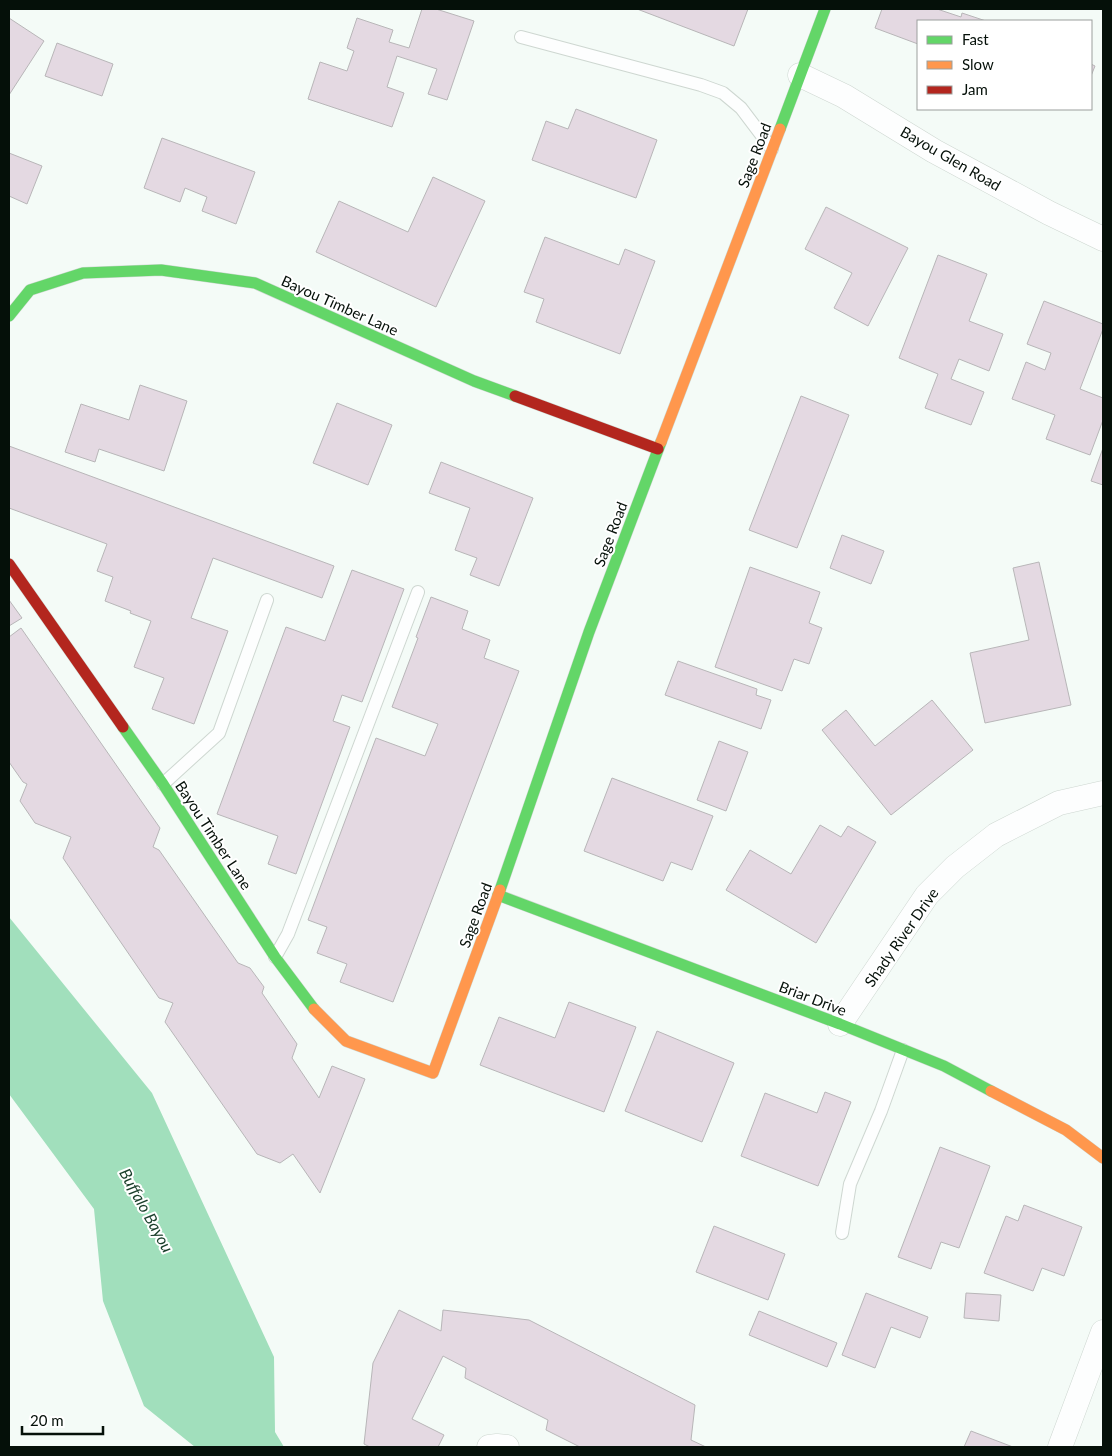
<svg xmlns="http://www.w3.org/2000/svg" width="1112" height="1456" viewBox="0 0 1112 1456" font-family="Lato,sans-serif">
<rect width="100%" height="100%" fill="#f4fbf7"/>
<!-- water -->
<path fill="#a1dfbc" d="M9,917L152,1093L274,1357L275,1432L284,1447H195L144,1406L103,1301L94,1209L9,1094Z"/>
<!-- building -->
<g fill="#e4d9e2" stroke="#b8b6b8">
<path d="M422,9H436L474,21L447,100L428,94L437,69L397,56L387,87L404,93L392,127L308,99L320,62L347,71L354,51L347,48L357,18L393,30L389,42L409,48Z"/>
<path d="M637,9H748L734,46Z"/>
<path d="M882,9H937L961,17L962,13L986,21H918V44L875,28Z"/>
<path d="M9,18L44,41L9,95Z"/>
<path d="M57,43L113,64L102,96L45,76Z"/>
<path d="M1091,64L1095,66L1091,76Z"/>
<path d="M576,109L657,140L636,198L532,160L546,121L568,129Z"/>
<path d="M162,138L255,172L236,224L202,211L207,197L185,188L180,202L144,188Z"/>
<path d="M9,153L42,166L27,204L9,196Z"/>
<path d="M433,177L485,201L436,307L316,252L339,201L408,232Z"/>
<path d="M826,207L908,248L868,326L834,308L852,273L805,249Z"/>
<path d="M545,237L619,265L625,249L655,261L620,354L536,322L544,299L524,292Z"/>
<path d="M938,255L987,274L969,321L1003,334L989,371L959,359L951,379L984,392L971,425L925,408L938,374L899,358Z"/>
<path d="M1044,301L1103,324V329L1080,389L1103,398V420L1090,455L1046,439L1055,415L1012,399L1026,362L1045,370L1051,353L1027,344Z"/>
<path d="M140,385L187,401L164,471L99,449L95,462L65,452L81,404L129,420Z"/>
<path d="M801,396L849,415L797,548L749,530Z"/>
<path d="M337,403L392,425L368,485L313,463Z"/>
<path d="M9,446L334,566L322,598L213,558L191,618L228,631L194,724L152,709L164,678L134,667L151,621L130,613L131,611L105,601L113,577L97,571L107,544L9,508Z"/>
<path d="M1103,448V485L1091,481Z"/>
<path d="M441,462L533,498L499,586L470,575L477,558L455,550L470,508L429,493Z"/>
<path d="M842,535L884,551L871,584L830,568Z"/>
<path d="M1039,562L1071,705L985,723L970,653L1029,640L1013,568Z"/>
<path d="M750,567L820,592L809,623L822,628L809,664L794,659L782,691L715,667Z"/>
<path d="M352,570L404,589L362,702L342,695L333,721L350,727L296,874L268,864L278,836L217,814L286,627L325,641Z"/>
<path d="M431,597L468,611L462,629L490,640L484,658L519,671L393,1002L340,982L347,964L317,953L327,927L308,920L376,738L425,756L438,724L392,707L418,638L416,637Z"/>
<path d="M9,600L22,618L9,626Z"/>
<path d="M21,628L160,828L153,847L159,850L238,963L250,968L264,987L262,993L297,1044L292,1058L319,1098L332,1066L365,1079L320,1193L293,1154L280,1163L257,1154L165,1022L173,1003L159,998L63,858L71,837L35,823L20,801L27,784L23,782L9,762V637Z"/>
<path d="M678,661L757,689L756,695L771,700L761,729L665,695Z"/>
<path d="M932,700L973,750L891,815L822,730L846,710L875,746Z"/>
<path d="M719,741L748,752L726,811L697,800Z"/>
<path d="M612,778L713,816L692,870L671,862L663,881L584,851Z"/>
<path d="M820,825L841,837L848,826L876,842L816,943L726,890L750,850L791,874Z"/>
<path d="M569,1002L636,1027L604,1112L480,1065L499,1017L555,1038Z"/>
<path d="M657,1031L734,1063L702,1142L625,1111Z"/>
<path d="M825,1092L851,1102L818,1186L741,1156L765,1093L817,1113Z"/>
<path d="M940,1147L990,1166L959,1248L941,1242L931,1269L898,1257Z"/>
<path d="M1024,1205L1082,1227L1064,1276L1042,1268L1033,1291L984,1273L1006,1216L1018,1221Z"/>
<path d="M714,1226L785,1254L768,1300L696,1272Z"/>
<path d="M866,1293L928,1317L920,1338L891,1327L875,1368L842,1355Z"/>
<path d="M966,1293L1001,1295L999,1321L964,1318Z"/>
<path d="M399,1310L441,1331L443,1310L529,1320L695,1405L691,1440L706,1447H580L546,1430L548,1420L465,1378L466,1368L443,1356L412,1419L444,1435L438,1447H370L364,1444L373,1363Z"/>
<path d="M759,1311L837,1343L827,1367L749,1335Z"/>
<path d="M971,1431L1013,1447H964Z"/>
</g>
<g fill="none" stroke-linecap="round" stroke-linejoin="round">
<defs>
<g id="lane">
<path d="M521,37L701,85L723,93L741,108L772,149"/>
<path d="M163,784L219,733L267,600"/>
<path d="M275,957L288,934L418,592"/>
<path d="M842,1233L850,1184L881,1111L903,1050"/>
</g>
<g id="street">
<path d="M800,75L844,96L934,151L1049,213L1103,239"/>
<path d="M840,1024L927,895L955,867L996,835L1059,803L1103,793"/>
<path d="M489,1447L497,1446L507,1447"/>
<path d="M1060,1447L1103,1332"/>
</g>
<g id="fast">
<path d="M780,129L825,9"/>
<path d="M9,316L30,290L83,273L161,270L255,283L474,381L515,396"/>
<path d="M123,727L163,784L275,957L314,1009"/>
<path d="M500,890L589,632L661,442"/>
<path d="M498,895L840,1024L944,1066L991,1091"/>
</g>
<g id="slow">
<path d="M661,442L780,129"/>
<path d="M314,1009L346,1041L433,1073L500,890"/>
<path d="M991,1091L1066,1130L1103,1158"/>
</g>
<g id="jam">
<path d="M515,396L658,449"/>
<path d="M9,564L123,727"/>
</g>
</defs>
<!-- lane casing -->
<use href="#lane" stroke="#ced7d1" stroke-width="14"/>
<!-- street casing -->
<use href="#street" stroke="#ced7d1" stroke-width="25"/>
<!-- fast casing -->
<use href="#fast" stroke="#ced7d1" stroke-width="12"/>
<!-- slow casing -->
<use href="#slow" stroke="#ced7d1" stroke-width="12"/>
<!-- jam casing -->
<use href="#jam" stroke="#ced7d1" stroke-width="12"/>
<!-- lane -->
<use href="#lane" stroke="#fdfefe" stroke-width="12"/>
<!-- street -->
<use href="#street" stroke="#fdfefe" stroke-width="24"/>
<!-- fast -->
<use href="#fast" stroke="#63d668" stroke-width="11"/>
<!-- slow -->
<use href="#slow" stroke="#ff974d" stroke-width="11"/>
<!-- jam -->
<use href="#jam" stroke="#b3261e" stroke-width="11"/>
</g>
<g text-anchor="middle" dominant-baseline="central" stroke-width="4" stroke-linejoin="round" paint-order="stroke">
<!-- street labels -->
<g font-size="15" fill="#051009" stroke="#fff">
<text transform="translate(754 155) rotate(-69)">Sage Road</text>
<text transform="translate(951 158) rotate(30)">Bayou Glen Road</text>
<text transform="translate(340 305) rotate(24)">Bayou Timber Lane</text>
<text transform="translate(610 534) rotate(-69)">Sage Road</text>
<text transform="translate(214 835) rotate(57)">Bayou Timber Lane</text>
<text transform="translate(475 915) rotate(-70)">Sage Road</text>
<text transform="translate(901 937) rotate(-55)">Shady River Drive</text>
<text transform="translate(813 998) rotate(21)">Briar Drive</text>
</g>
<!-- water labels -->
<g font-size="16" font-style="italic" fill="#193e2a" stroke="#fff">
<text transform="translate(147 1210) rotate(61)">Buffalo Bayou</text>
</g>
</g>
<!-- border -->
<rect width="1112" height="1456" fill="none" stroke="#051009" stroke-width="20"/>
<!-- legend -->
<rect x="917" y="20" width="175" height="90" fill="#ffffff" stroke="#9b9f9d"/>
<rect x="927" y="36" width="25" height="8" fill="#63d668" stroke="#9b9f9d"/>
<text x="962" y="45" font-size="15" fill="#051009">Fast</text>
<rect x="927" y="61" width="25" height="8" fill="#ff974d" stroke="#9b9f9d"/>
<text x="962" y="70" font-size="15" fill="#051009">Slow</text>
<rect x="927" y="86" width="25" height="8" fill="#b3261e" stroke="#9b9f9d"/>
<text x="962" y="95" font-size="15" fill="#051009">Jam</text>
<!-- scale -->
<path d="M22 1426v8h81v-8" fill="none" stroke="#051009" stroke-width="2.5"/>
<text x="30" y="1426" font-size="15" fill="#051009" stroke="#ffffff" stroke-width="4" paint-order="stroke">20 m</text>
</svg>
